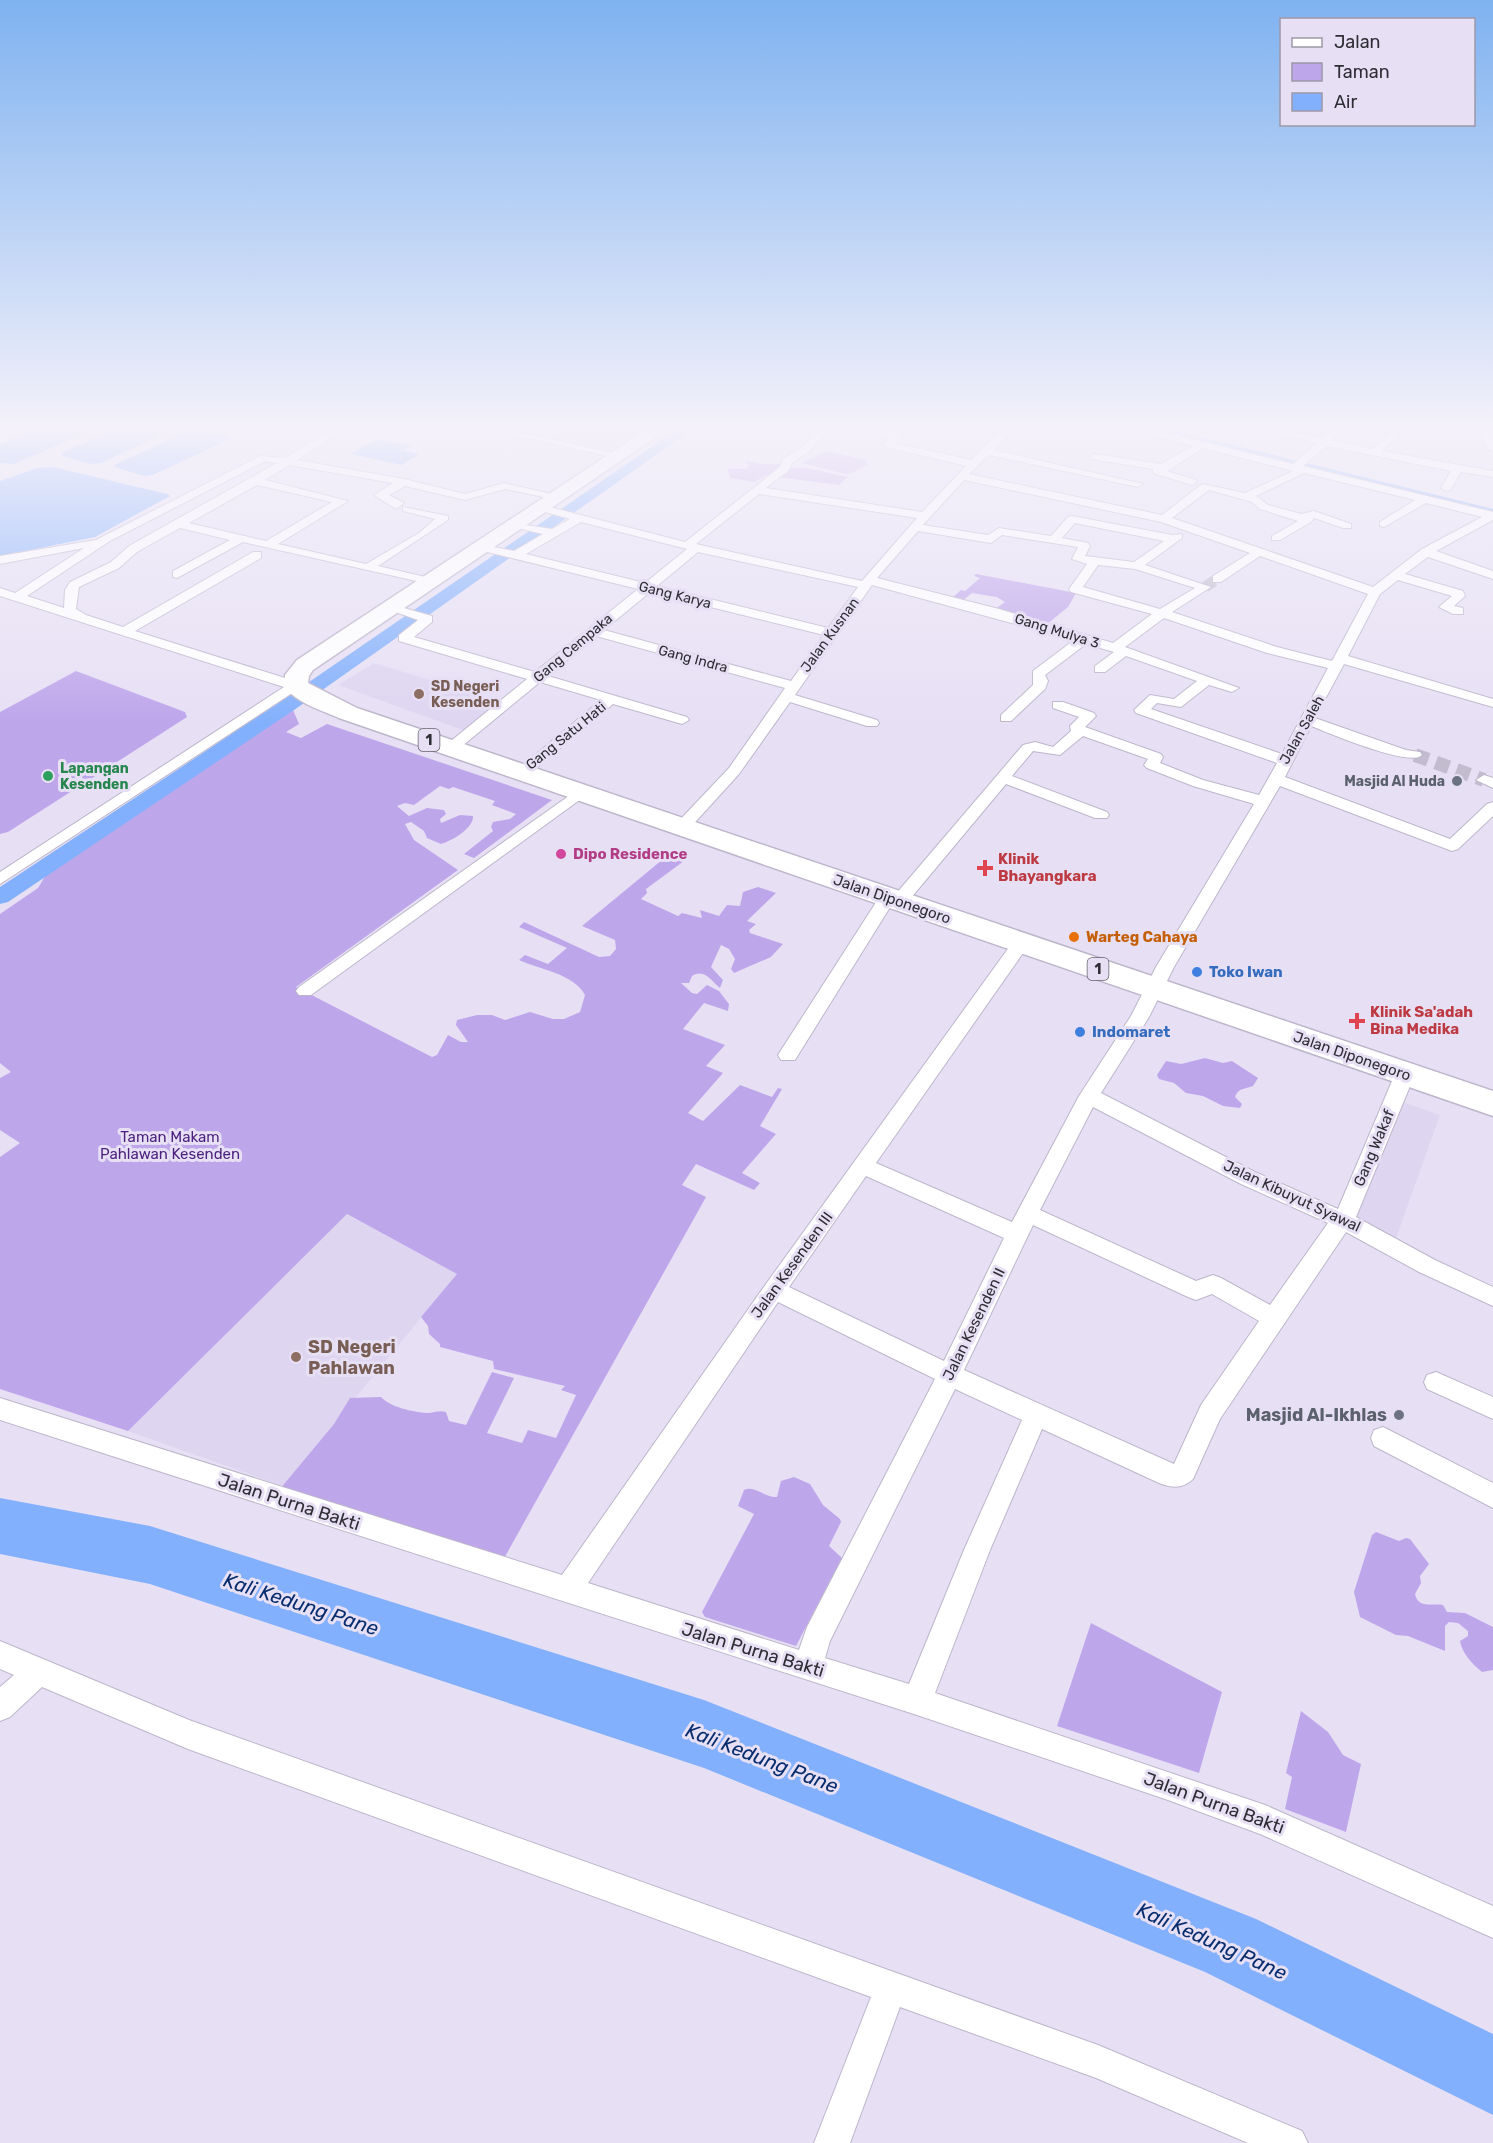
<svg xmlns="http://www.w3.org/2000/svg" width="1493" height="2143" viewBox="0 0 1493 2143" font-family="Rubik,sans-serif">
<rect width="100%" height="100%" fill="#e7e0f5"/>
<!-- built -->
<g fill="#ded5f1">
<path d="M540,424H637L647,426L609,450L528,433L542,425Z"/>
<path d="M374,663L503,702L468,732L338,685Z"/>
<path d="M1400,1101L1440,1115L1395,1241L1353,1218Z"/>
<path d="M346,1214L457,1274L283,1486L128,1431Z"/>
</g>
<!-- green -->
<g fill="#bea6eb">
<path d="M825,451L868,460L865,463L868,464L852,473L845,474L802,463Z"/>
<path d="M746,461L762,464H782L781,468L754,482L730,478L728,469H746L749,466Z"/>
<path d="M791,468H808L848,477L839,485L778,477Z"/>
<path d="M976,574L1076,593L1068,607L1046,625L994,610L1005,602L997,597L972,593L962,601L952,598L961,590L965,591L980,578L974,576Z"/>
<path d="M76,671L185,712L187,717L8,832L0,834V712Z"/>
<path d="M290,709L293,710L299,724L286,732L301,738L327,724L552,800L474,858L464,854L493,831L491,827L493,822L510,819L516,814L492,805L495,801L453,787L449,789L440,786L414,805L405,803L397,806L409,816L427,808L444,810L446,814L440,819L441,823L460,815L473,816C474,828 452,841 441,844L427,838L424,831L411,822L405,824L414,840L458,870L296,987L432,1057L437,1055L448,1035L461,1042H468L456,1025L457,1020L477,1015H492L505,1020L530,1012L553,1019H564L580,1012L585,995C573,973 540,970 519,960L525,955L548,964L567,948L519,927L524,922L599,957L610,956L616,949L615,940L582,926L668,855L684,861L646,889L647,893L641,899L678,916L682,913L702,918L700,910L719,916L727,905L740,906L743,892L758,887L776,893L747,921L756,924L749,930L750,933L783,944L771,957L734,973L731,969L735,959L729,949L721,945L711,967L723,980L720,988C711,981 705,968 692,976L689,983H681L692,993L697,994L707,985L719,991L729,1004L728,1011L704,1003L683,1029L725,1045L706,1066L723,1073L688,1113L703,1121L740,1085L772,1097L778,1088L782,1089L760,1126L776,1134L742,1173L760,1183L754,1190L696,1164L682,1185L706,1197L502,1562L280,1489L334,1424L350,1398L381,1397C390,1407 413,1412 427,1413C434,1413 439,1410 446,1412L449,1421L466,1425L492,1372L514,1378L487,1433L522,1443L528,1430L556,1438L576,1395L561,1390L565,1386L494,1369L493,1361L440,1347V1344L429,1334L428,1326L421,1317L457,1274L347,1214L128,1431L0,1389V1157L20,1143L0,1130V1078L11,1072L0,1063V914L38,888L50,868Z"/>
<path d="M1205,1058L1223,1063L1232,1061L1258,1078L1253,1086C1245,1089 1238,1088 1235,1097L1242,1104L1240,1108L1223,1106L1203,1096L1186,1093L1174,1083L1159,1079L1157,1075L1166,1061L1181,1064Z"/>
<path d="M794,1477L810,1484L823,1505L840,1519L841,1522L829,1546L842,1558L796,1646L705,1617L702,1612L754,1514L738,1506L744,1490C755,1485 765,1498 777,1497L781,1481Z"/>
<path d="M1376,1532L1399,1541L1406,1538L1410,1539L1429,1564L1420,1576L1421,1583L1415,1594C1418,1609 1433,1603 1443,1605L1447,1612L1465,1613L1493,1627V1670L1482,1672C1472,1664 1462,1653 1460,1641L1468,1636V1631L1458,1623L1449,1622L1445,1626V1651L1408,1636L1396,1635L1360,1617L1354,1592L1372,1535Z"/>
<path d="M1091,1623L1222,1692L1199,1773L1057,1726Z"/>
<path d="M1301,1711L1328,1732L1343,1755L1361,1764L1346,1832L1285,1809L1292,1777L1286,1773Z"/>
</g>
<!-- water -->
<g fill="#83b0fc">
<path d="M50,424H91L96,429L14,464L0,463V444Z"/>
<path d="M128,424L179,427L101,463L91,464L61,456L63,452Z"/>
<path d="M191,430H198L232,438L153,475L144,476L114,467L116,464Z"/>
<path d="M378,439L411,446L404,451L419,454L402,465L350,454Z"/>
<path d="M53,467L167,494L170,496L95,537L0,556V481L37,468Z"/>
</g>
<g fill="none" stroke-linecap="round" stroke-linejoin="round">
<!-- canal -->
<g fill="#83b0fc" fill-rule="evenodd">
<path d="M685,424H700L294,710L8,902L0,904V887L280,702Z"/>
<path d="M1126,424H1149L1493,509V517Z"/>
</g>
<!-- river -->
<path fill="#83b0fc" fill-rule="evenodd" d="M0,1498L150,1526L704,1700L1256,1919L1493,2034V2115L1205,1972L704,1768L150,1584L0,1554Z"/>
<!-- street-tunnel-far1 -->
<path stroke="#c2bcce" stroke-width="11" stroke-dasharray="11 6" stroke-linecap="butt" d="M1205,587L1217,579"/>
<!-- street-tunnel -->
<path stroke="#c2bcce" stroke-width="14" stroke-dasharray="14 8" stroke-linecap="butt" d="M1415,755L1484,780"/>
<defs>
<g id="street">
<path d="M249,424H276L271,427Z"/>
<path d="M326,424H339L345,429L297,460L404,479L465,494L504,483L564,497L558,500L505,489L465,500L405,486L389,495L404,503L396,509L374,495L393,483L289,465L265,480L348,501L278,544L366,564L419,533L435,519L403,511V507L448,516V520L378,566L434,579V585L243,542L177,578L173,577V571L230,540L180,528L137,552L119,568L79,587L76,609L86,615L123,627L253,552H261V558L135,631L301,683L303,686L0,884V872L284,687L0,596V588L15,593L84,548L0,564V556L96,540L260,456L285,458L333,429ZM265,461L277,463L129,546L111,562L70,582L65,590L64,608L27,596L110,541ZM257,485L332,502L266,541L189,523Z"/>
<path d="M463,424H484L626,456L621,459Z"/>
<path d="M822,424H833L811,450L792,463L789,470L766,488L922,512L966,466L886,447L884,443L890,437L839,424H859L902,434L903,436L895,443L971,460L1007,424H1018L994,450L1143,484L1138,487L989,455L969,474L1162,515L1202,484L1245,493L1293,471L1203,448L1167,471L1196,480L1197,482L1192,485L1153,473V469L1091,459V455L1095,454L1161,464L1193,446L1111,424H1130L1293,464L1317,443L1236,424H1256L1322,438L1334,424H1344L1332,440L1372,449L1393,431L1398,434L1382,451L1493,471V477L1461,472L1450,490L1446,491L1441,488L1451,471L1327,446L1303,466L1493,512V520L1436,551L1493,571V579L1428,557L1405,574L1463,591L1465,596L1454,606L1463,608V614H1453L1439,607L1452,596L1398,580L1380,594L1348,656L1493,699V707L1344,664L1315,718L1406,750L1420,752L1422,755C1411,768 1329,733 1311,726L1285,777L1450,839L1487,804L1493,802V816L1458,849L1452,851L1280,786L1174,967L1149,1017L1101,1093L1255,1172L1338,1209L1395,1074L1398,1069H1412L1415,1074L1356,1217L1435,1260L1493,1287V1306L1419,1272L1346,1232L1220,1419L1193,1479C1182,1489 1172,1488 1159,1483L1042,1429L990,1550L935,1693L1265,1805L1493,1906V1938L1260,1834L1168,1800L917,1715L0,1420V1398L562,1575L766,1284L1015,939L1021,937L1030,943L876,1163L1012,1222L1079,1096L1131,1016L1156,967L1254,804L1193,786L1147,768L1144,765L1148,759L1083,736L1060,755L1033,751L1012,776L1107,812L1109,815L1107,818H1095L1006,784L905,905L892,904L795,1060H781L778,1055L882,893L888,892L895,895L1023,745L1035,742L1053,747L1071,731L1070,726L1079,717L1053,708V702H1063L1094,713L1096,716L1085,727L1161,754L1163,757L1160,763L1203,780L1259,795L1277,763L1136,713L1134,710L1150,695L1174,699L1197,681L1126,656L1105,672H1095V666L1114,652L1086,644L1045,675L1048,681L1045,689L1011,721H1001V715L1033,685V671L1074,640L872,585L795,695L877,720L879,723L877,726H867L790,702L739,774L688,830H676L674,827L676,824L729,768L785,688L596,636L548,676L687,717L689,720L682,724L613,704L527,776L522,778L514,773L517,770L601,700L540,682L456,751H446L444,748L446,745L527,679L399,641V635L418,620L384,608L390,604L432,616V622L414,637L535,672L638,589L479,550V544L514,551L543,534L513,527V523L552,529L570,519L538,510L536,508L542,505L685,542L780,467L783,459L803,446ZM1304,473L1415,500L1380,522V526L1384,527L1426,503L1482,517L1422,549L1373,587L1172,518L1209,490L1252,502L1260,509L1298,521L1272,536V540H1280L1311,522L1314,518L1343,528H1351V524L1314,511L1301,514L1268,505L1256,496ZM964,480L1161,522L1250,553L1213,576V582H1221L1260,556L1368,594L1332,661L1277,647L1172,612L1211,587L1145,565L1182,538V534L1172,535L1072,516L1068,517L1051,536L999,528L988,535L923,525ZM759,494L917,518L862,581L696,544ZM581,522L687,549L645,583L526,554ZM1075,523L1164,541L1134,562L1085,556L1090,546L1088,543L1062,538ZM918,531L991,543L1002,535L1078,547L1072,559L1087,564L1069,589L1071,592L1152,614L1113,643L999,609L877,578ZM698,552L858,587L828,628L657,586ZM1098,565L1135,569L1195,588L1160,609L1083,587ZM650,592L824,635L791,681L604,630ZM1164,618L1267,653L1328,668L1282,754L1151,709L1157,703L1181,707L1209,685L1232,692L1239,688L1125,647ZM1093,1107L1241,1184L1328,1223L1270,1305L1221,1278L1213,1275L1196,1281L1040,1210ZM866,1176L1004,1238L944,1361L789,1287ZM1033,1225L1188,1297L1196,1300L1212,1294L1259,1321L1201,1405L1174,1464L964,1370ZM778,1302L935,1379L807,1627L799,1650L588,1583ZM955,1389L1022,1420L964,1550L909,1684L825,1658L830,1641Z"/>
<path d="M1475,424H1485L1493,439V452L1488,449Z"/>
<path d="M1484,775L1493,778V788L1476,780Z"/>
<path d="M580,788L588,793L585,796L311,995H299L296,991L299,987Z"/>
<path d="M1436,1372L1493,1397V1419L1427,1389L1424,1382L1427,1375Z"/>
<path d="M1383,1427L1493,1483V1508L1374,1446L1371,1438L1374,1430Z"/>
<path d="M0,1641L189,1720L1098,2045L1302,2131L1308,2143H1248L1096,2078L900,2007L850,2143H814L871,1997L188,1749L42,1687L10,1717L0,1721V1687L14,1675L0,1669Z"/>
</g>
<path id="highway" d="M655,424H675L313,670L309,676L308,683L357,708L1493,1091V1116L339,718C321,710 296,703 284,686L285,675L297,660Z"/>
</defs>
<!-- street casing -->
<use href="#street" stroke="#bdb6cb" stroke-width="2"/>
<!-- highway casing -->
<use href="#highway" stroke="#bdb6cb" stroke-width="3"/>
<!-- street -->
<use href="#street" fill="#fff" fill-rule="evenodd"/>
<!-- highway -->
<use href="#highway" fill="#fff" fill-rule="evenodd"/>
</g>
<!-- sky -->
<linearGradient id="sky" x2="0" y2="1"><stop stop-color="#7fb2f0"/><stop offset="0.59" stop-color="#f4f1fa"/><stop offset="1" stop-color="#f4f1fa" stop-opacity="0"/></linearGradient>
<rect width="1493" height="724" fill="url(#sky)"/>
<!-- markers -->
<g fill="#8d6e63" stroke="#e7e0f5" stroke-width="2">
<circle cx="419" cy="694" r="6"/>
<circle cx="296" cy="1357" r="6"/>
</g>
<circle fill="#2e9e5b" stroke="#e7e0f5" stroke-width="2" cx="48" cy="776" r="6"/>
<g fill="#6b7280" stroke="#e7e0f5" stroke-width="2">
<circle cx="1457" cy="781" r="6"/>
<circle cx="1399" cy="1415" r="6"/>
</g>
<circle fill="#d1479c" stroke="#e7e0f5" stroke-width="2" cx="561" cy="854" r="6"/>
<g fill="#e0444e" stroke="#e7e0f5" stroke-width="2">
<path d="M982 859h6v6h6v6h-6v6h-6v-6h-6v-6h6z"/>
<path d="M1354 1012h6v6h6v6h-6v6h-6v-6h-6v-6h6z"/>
</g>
<circle fill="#e8710a" stroke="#e7e0f5" stroke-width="2" cx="1074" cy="937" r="6"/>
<g fill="#3f7fe0" stroke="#e7e0f5" stroke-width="2">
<circle cx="1197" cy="972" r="6"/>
<circle cx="1080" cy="1032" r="6"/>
</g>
<g text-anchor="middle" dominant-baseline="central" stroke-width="6" stroke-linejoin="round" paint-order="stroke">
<!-- far-street labels -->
<g font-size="14" fill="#2e2c34" stroke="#e7e0f5">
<text transform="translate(675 595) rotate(14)">Gang Karya</text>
<text transform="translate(1057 631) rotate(17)">Gang Mulya 3</text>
<text transform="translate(830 635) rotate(-54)">Jalan Kusnan</text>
<text transform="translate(573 648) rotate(-40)">Gang Cempaka</text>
<text transform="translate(693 659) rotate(15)">Gang Indra</text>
<text transform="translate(1302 730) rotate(-61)">Jalan Saleh</text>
<text transform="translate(566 736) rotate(-39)">Gang Satu Hati</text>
</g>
<!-- far-education labels -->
<g font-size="14" font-weight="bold" fill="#785e54" stroke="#e7e0f5" text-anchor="start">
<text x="431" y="686">SD Negeri<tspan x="431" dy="16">Kesenden</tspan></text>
</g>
<!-- shield labels -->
<g fill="#e7e0f5" stroke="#66626e" stroke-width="1.5">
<rect x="418.5" y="729" width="21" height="22" rx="4.5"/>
<rect x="1087.5" y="958" width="21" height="22" rx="4.5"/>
</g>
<g font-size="14" font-weight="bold" fill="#2e2c34">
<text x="429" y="740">1</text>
<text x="1098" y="969">1</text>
</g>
<!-- far-leisure labels -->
<g font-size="14" font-weight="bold" fill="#27864d" stroke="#e7e0f5" text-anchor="start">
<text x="60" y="768">Lapangan<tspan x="60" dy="16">Kesenden</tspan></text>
</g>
<!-- far-worship labels -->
<g font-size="14" font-weight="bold" fill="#5b616d" stroke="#e7e0f5" text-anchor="end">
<text x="1445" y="781">Masjid Al Huda</text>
</g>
<!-- hotel labels -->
<g font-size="15" font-weight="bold" fill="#b23c85" stroke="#e7e0f5" text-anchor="start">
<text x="573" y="854">Dipo Residence</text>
</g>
<!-- health labels -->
<g font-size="15" font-weight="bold" fill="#be3a42" stroke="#e7e0f5" text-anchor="start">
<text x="998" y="859">Klinik<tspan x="998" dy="17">Bhayangkara</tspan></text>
<text x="1370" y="1012">Klinik Sa'adah<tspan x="1370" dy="17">Bina Medika</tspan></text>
</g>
<!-- street labels -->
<g font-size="15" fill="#2e2c34" stroke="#e7e0f5">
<text transform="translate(892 899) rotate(19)">Jalan Diponegoro</text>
<text transform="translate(1352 1056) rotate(19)">Jalan Diponegoro</text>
<text transform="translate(1374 1148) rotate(-67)">Gang Wakaf</text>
<text transform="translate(1292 1196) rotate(25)">Jalan Kibuyut Syawal</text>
<text transform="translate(792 1265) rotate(-54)">Jalan Kesenden III</text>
<text transform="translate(974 1324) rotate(-64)">Jalan Kesenden II</text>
</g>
<!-- food labels -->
<g font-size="15" font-weight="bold" fill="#c56008" stroke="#e7e0f5" text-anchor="start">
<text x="1086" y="937">Warteg Cahaya</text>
</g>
<!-- shop labels -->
<g font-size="15" font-weight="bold" fill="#366cbe" stroke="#e7e0f5" text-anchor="start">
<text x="1209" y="972">Toko Iwan</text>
<text x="1092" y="1032">Indomaret</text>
</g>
<!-- park labels -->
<g font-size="15" fill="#4b1f7d" stroke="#e7e0f5">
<text x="170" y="1137">Taman Makam<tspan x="170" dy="17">Pahlawan Kesenden</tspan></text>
</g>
<!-- near-education labels -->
<g font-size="18" font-weight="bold" fill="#785e54" stroke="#e7e0f5" text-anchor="start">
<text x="308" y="1347">SD Negeri<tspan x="308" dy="21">Pahlawan</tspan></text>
</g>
<!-- near-worship labels -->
<g font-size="18" font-weight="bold" fill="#5b616d" stroke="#e7e0f5" text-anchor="end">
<text x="1387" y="1415">Masjid Al-Ikhlas</text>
</g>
<!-- near-street labels -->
<g font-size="18" fill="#2e2c34" stroke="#e7e0f5">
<text transform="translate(289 1502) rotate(18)">Jalan Purna Bakti</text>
<text transform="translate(753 1650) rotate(17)">Jalan Purna Bakti</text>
<text transform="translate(1214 1803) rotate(20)">Jalan Purna Bakti</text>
</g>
<!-- near-water labels -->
<g font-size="20" font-style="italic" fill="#072d6e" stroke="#e7e0f5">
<text transform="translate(301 1604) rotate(18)">Kali Kedung Pane</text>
<text transform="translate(762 1758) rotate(21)">Kali Kedung Pane</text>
<text transform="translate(1212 1941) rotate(24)">Kali Kedung Pane</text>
</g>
</g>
<!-- legend -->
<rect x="1280" y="18" width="195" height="108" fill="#e7e0f5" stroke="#9d98a8" stroke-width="1.5"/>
<rect x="1292" y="38" width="30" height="9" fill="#ffffff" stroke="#9d98a8" stroke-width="1.5"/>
<text x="1334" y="48" font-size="18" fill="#2e2c34">Jalan</text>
<rect x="1292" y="63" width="30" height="18" fill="#bea6eb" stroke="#9d98a8" stroke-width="1.5"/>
<text x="1334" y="78" font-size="18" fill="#2e2c34">Taman</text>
<rect x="1292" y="93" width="30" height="18" fill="#83b0fc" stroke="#9d98a8" stroke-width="1.5"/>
<text x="1334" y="108" font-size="18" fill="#2e2c34">Air</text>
</svg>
